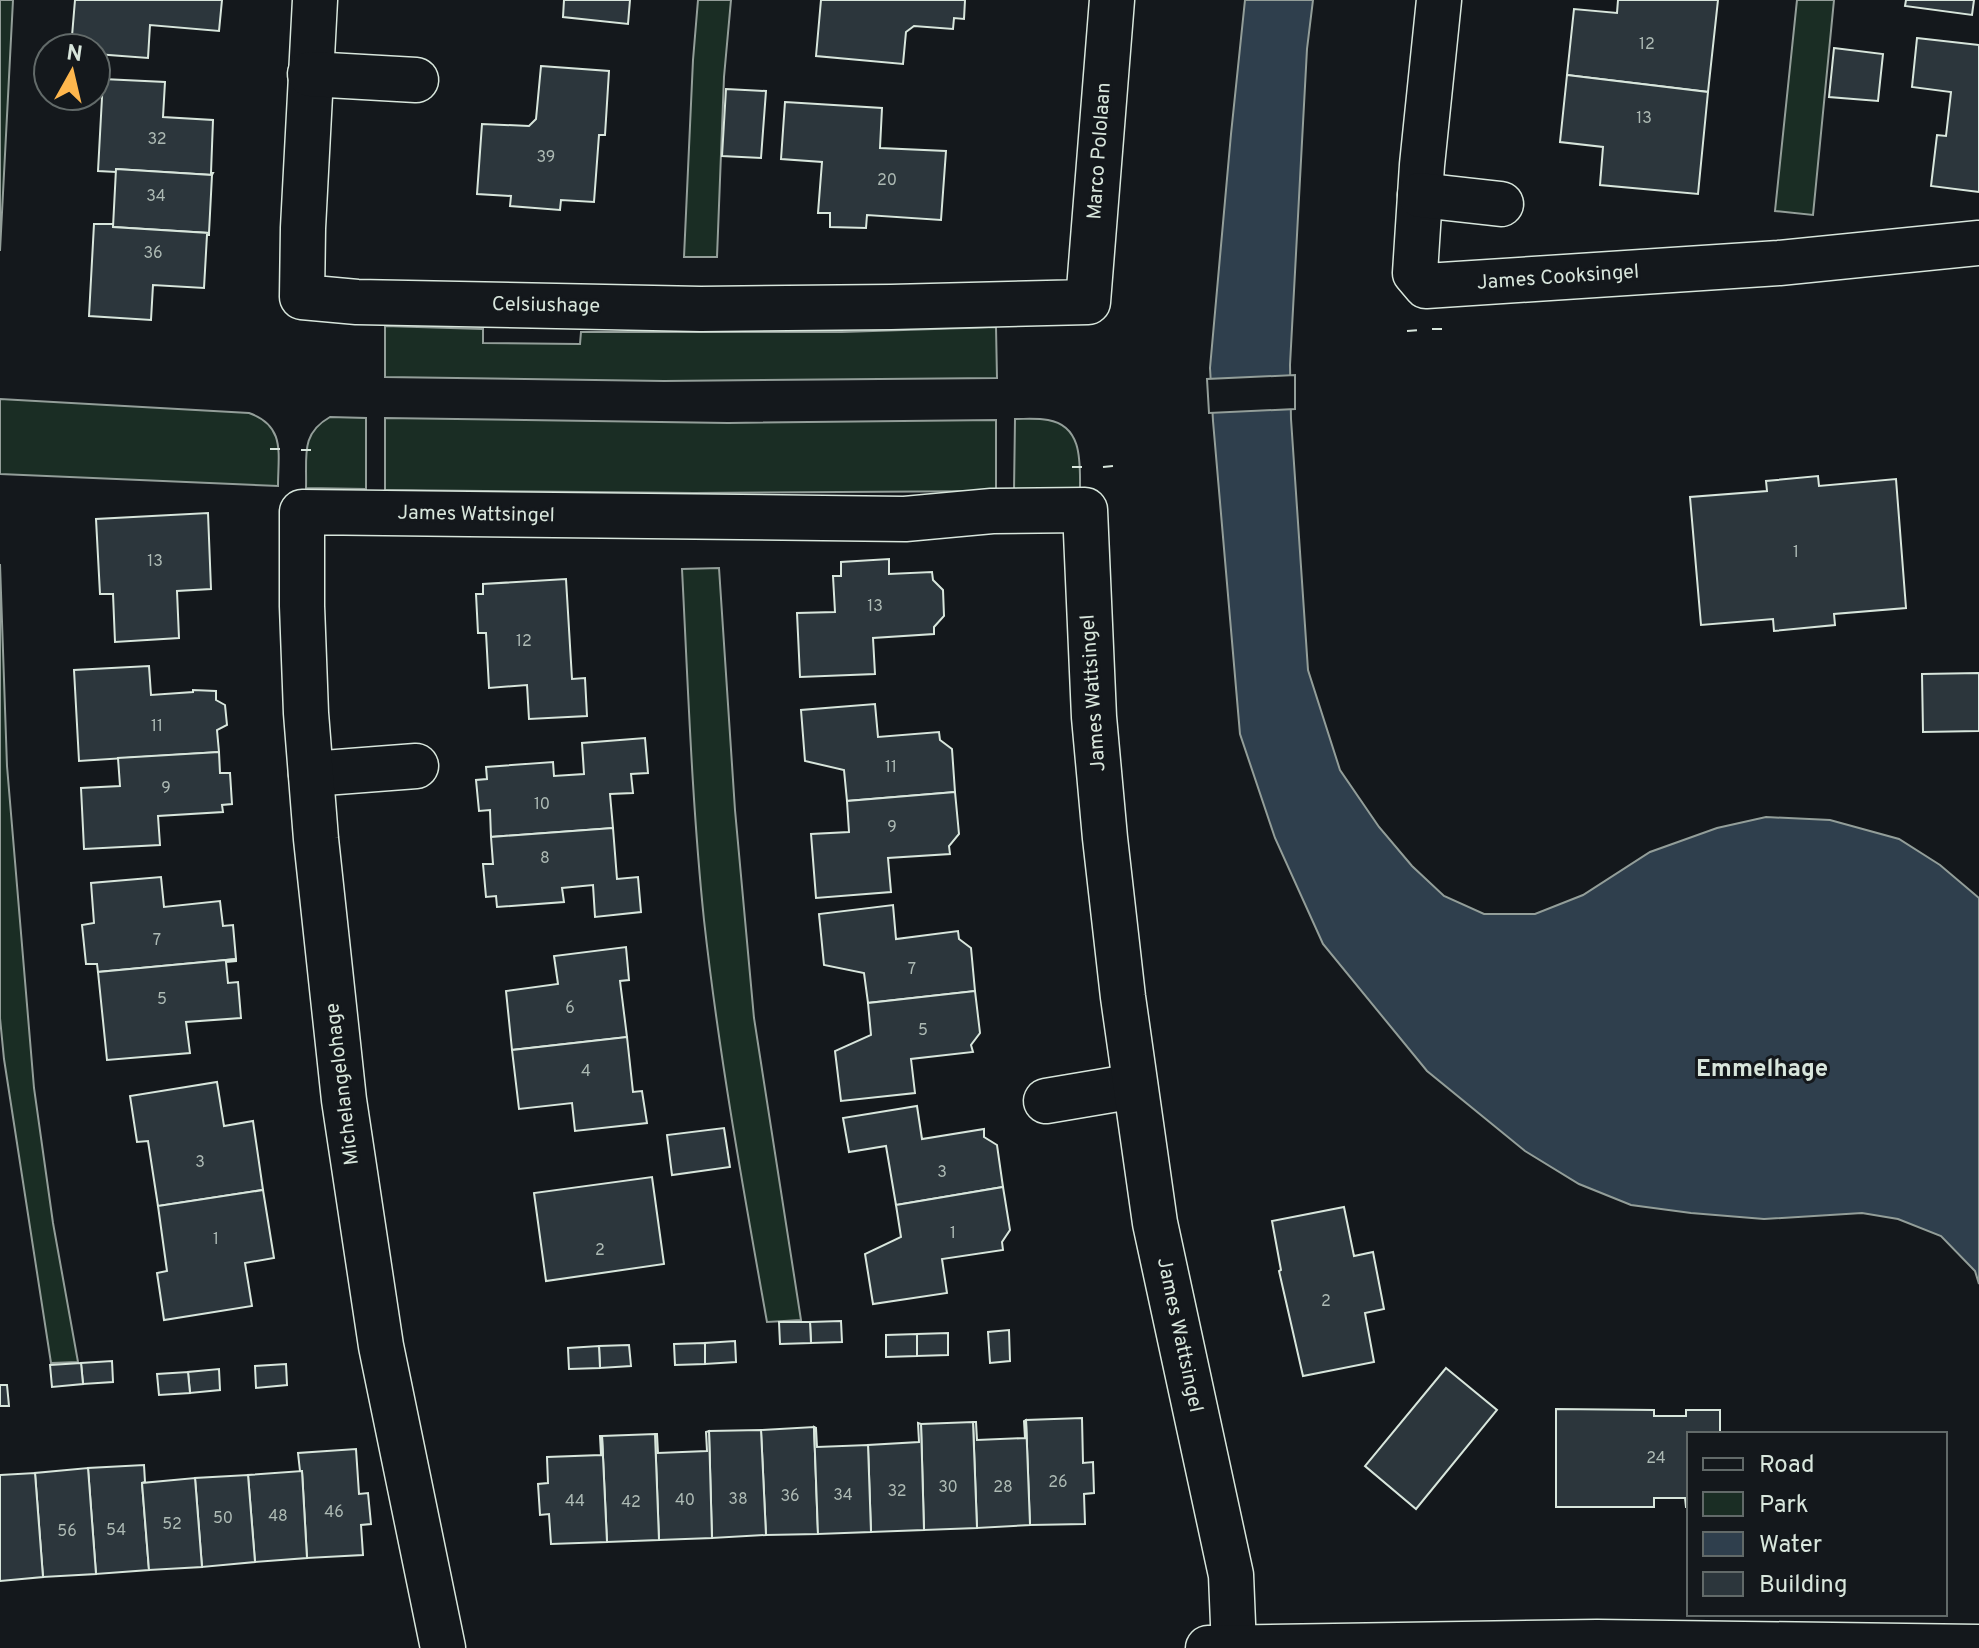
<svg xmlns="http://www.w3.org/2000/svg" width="1979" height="1648" viewBox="0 0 1979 1648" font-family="Overpass,sans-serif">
<rect width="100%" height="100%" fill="#14181c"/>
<!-- green -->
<g fill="#1a2d24" stroke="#939e99" stroke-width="2">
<path d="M0,0H13L0,251Z"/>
<path d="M698,0H731L724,77L717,257H684L693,60Z"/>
<path d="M1797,0H1834L1813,215L1775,211Z"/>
<path d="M385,326L483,329V343L580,344L581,332H842L996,327L997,378L664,381L385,377Z"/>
<path d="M0,399L249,413C286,426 278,454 278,486L0,474Z"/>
<path d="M330,417L366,418V489L306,488C307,456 300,434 330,417Z"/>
<path d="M385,418L728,423L996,420V491L694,493L385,490Z"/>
<path d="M1015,419C1026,419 1037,418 1048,420C1083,426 1080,463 1080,490L1014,491Z"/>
<path d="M0,564L7,766L34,1088L53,1223L78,1362L51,1363L4,1059L0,1018Z"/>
<path d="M719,568L735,810L754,1018L801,1320L767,1322C743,1188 719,1055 704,920C692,804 688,686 682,569Z"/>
</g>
<!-- water -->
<path fill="#2f3f4d" stroke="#939e99" stroke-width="2" d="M1245,0H1313L1307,49L1290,365L1291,419L1308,670L1340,770L1379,827L1412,866L1444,896L1484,914H1535L1583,895L1650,852L1717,828L1766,817L1830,820L1899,839L1940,865L1979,898V1284L1975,1271L1941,1236L1898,1219L1862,1213L1764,1219L1691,1213L1631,1205L1579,1184L1525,1151L1427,1071L1323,944L1275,838L1240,734L1213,421L1210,368L1231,134Z"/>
<!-- pier -->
<path fill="#14181c" stroke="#939e99" stroke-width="2" d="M1295,375V409L1209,413L1207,379Z"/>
<!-- building -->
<g fill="#2c363c" stroke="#d8e6dc" stroke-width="2">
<path d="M75,0H222L219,31L150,25L148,58L96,54V48H71Z"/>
<path d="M564,0H630L628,24L563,17Z"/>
<path d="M821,0H965L964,19L954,18L953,29L914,26L906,32L903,64L816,56Z"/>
<path d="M1618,0H1718L1708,92L1567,75L1574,9L1617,13Z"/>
<path d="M1906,0H1974L1972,15L1905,6Z"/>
<path d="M1917,38L1979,45V192L1931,186L1937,135L1946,136L1951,92L1912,87Z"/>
<path d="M1834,48L1883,54L1878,101L1829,97Z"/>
<path d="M541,66L609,71L605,135H599L594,202L561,200L560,210L510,206L511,196L477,194L482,124L529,126L536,119Z"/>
<path d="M1567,75L1708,92L1698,194L1600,185L1603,147L1560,142Z"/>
<path d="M103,79L165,82L163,117L213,120L211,173H213L212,175L116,169V172L98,171Z"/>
<path d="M726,89L766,91L761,158L722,156Z"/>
<path d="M785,102L882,108L880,148L946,151L941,220L867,215L866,228L830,227V213H818L822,162L781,159Z"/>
<path d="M116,169L212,175L209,233L113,227Z"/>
<path d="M94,224H113V227L209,233V235H207L204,288L153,285L151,320L89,316Z"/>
<path d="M1818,476L1819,486L1896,479L1906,608L1834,614L1835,625L1774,631L1773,619L1701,625L1690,497L1767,491L1766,481Z"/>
<path d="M208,513L211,589L177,591L179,638L115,642L113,594H100L96,519Z"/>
<path d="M889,559V574L932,572L933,580L943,590L944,616L934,627V634L873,638L875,674L800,677L797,613L835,612L833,576H841V562Z"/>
<path d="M566,579L572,679L585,678L587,716L529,719L527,685L489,688L486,633H478L476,594H483V584Z"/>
<path d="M149,666L151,695L193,692V690L216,691V700L225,705L227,725L217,730L219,752L79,761L74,670Z"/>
<path d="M1979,673V731L1923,732L1922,674Z"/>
<path d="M875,704L878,737L939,732L940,740L952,749L955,792L847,801L844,770L805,761L801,710Z"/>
<path d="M645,738L648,773L631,774L633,793L610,794L613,828L491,837L490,810L479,811L476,780L487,779L486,767L553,762L554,776L584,774L582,743Z"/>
<path d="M219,752L220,773H230L232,804L222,805L223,812L158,816L160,845L84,849L81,788L120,786L118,758Z"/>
<path d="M955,792L959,834L949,846L950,854L888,858L891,892L816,898L811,834L849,832L847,801Z"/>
<path d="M613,828L617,879L638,877L641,912L595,917L593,885L562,888L564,902L497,907L496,896L486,897L483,864H493L491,837Z"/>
<path d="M161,877L164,907L220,901L223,926L233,925L236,959L98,972L97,964H86L82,925L94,923L91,883Z"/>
<path d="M893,905L896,939L958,931L959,939L971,948L975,991L868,1003L864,973L824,965L819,914Z"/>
<path d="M626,947L629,980L620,981L627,1037L512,1050L506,991L558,984L554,956Z"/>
<path d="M236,959V961L226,962L228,983L238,982L241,1018L186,1022L190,1053L107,1060L98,972Z"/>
<path d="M975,991L980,1033L971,1045L973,1052L911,1059L915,1093L841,1101L835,1051L871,1035L868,1003Z"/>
<path d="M627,1037L633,1092L642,1091L647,1123L575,1131L572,1103L519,1109L512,1050Z"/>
<path d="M217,1082L224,1126L253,1121L263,1190L158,1206L148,1141L137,1142L130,1096Z"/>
<path d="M917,1106L922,1139L984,1129V1137L997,1145L1003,1187L896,1205L886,1146L849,1152L843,1118Z"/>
<path d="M724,1128L730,1167L672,1175L667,1135Z"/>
<path d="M652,1177L664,1264L546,1281L534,1193Z"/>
<path d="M1003,1187L1010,1230L1002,1242L1003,1250L942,1259L947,1293L873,1304L865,1254L901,1237L896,1205Z"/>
<path d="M263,1190L274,1258L245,1263L252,1306L164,1320L157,1273L167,1271L158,1206Z"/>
<path d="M1344,1207L1354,1256L1373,1252L1384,1309L1365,1313L1374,1362L1303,1376L1279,1271L1281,1270L1272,1221Z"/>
<path d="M841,1321L842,1342L811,1343L810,1322Z"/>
<path d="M779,1322H810L811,1343L780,1344Z"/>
<path d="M1009,1330L1010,1361L990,1363L988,1332Z"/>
<path d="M948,1333V1355L917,1356V1334Z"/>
<path d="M917,1334V1356L886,1357V1335Z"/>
<path d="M735,1341L736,1362L705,1364V1343Z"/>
<path d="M705,1343V1364L675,1365L674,1344Z"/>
<path d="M629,1345L631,1366L600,1368L599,1346Z"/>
<path d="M599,1346L600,1368L569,1369L568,1348Z"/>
<path d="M112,1361L113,1382L83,1384L81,1363Z"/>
<path d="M81,1363L83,1384L52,1387L50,1365Z"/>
<path d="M286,1364L287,1385L256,1388L255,1366Z"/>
<path d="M1446,1368L1497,1410L1416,1509L1365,1466Z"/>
<path d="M219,1369L220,1390L190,1393L188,1372Z"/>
<path d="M188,1372L190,1393L159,1395L157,1374Z"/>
<path d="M0,1385H7L9,1406H0Z"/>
<path d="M1556,1409L1654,1410V1416H1686V1410H1720V1434H1689V1507H1686L1685,1498H1654V1507H1556Z"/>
<path d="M1082,1418L1083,1463L1093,1462L1094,1493L1084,1494L1085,1524L1030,1525L1026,1420Z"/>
<path d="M1026,1420L1030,1525L977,1528L973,1422H976L977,1440L1025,1438L1024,1421Z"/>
<path d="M973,1422L977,1528L924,1530L921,1424Z"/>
<path d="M918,1423L921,1424L924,1530L871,1532L868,1445L919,1442Z"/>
<path d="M814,1427L818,1534L766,1535L761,1430Z"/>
<path d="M814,1427L816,1428L817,1447L868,1445L871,1532L818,1534Z"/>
<path d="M761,1430L766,1535L712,1538L709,1431Z"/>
<path d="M709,1431L712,1538L659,1540L655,1434H657L658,1453L707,1451L706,1432Z"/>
<path d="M655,1434L659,1540L607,1542L602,1436Z"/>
<path d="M600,1436H602L607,1542L551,1544L549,1514L540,1515L538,1484L548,1483L547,1457L601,1455Z"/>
<path d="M356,1449L359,1494L368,1493L371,1524L361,1525L363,1555L307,1558L302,1471H300L298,1453Z"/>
<path d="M144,1465L145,1482L142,1483L149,1570L96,1574L88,1468Z"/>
<path d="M88,1468L96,1574L43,1577L35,1473Z"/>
<path d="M302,1471L307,1558L255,1562L248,1475Z"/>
<path d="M35,1473L43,1577L0,1581V1475Z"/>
<path d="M248,1475L255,1562L202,1567L195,1478Z"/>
<path d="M195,1478L202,1567L149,1570L142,1483Z"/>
</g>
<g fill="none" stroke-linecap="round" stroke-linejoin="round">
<defs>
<g id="minor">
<path d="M315,0L303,228L302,297L357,302L701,309L891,307L1088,302L1112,0"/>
<path d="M1439,0L1422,165L1415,273L1426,286L1779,263L1979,243"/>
<path d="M310,74L416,80"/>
<path d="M1420,195L1501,204"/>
<path d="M311,774L416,766"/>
<path d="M1046,1101L1135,1086"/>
<path d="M443,1648L381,1346L344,1100L316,839L306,713L302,606V512L905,519L992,511L1085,510L1094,717L1105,838L1123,997L1155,1223L1231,1575L1234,1648"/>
<path d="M1208,1648L1597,1642L1979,1647"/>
</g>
</defs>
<!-- minor casing -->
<use href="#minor" stroke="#d8e6dc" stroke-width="47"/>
<!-- minor -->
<use href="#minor" stroke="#14181c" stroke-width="44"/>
<!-- fence -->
<g stroke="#d8e6dc" stroke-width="2" stroke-dasharray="10 4" stroke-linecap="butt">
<path d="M1432,329H1444"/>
<path d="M1407,331L1419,330"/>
<path d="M270,449H283"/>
<path d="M301,450H314"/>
<path d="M1072,467H1085"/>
<path d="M1103,467L1113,466"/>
</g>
</g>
<g text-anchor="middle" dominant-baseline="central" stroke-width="6" stroke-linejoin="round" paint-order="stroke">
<!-- number labels -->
<g font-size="16" fill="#adbab4">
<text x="1647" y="45">12</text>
<text x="1644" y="119">13</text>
<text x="157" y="140">32</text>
<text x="546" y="158">39</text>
<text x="887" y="181">20</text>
<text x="156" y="197">34</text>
<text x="153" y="254">36</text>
<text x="1796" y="553">1</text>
<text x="155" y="562">13</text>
<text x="875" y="607">13</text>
<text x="524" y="642">12</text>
<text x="157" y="727">11</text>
<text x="891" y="768">11</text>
<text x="166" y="789">9</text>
<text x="542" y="805">10</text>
<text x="892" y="828">9</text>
<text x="545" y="859">8</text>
<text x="157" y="941">7</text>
<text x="912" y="970">7</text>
<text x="162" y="1000">5</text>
<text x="570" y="1009">6</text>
<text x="923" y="1031">5</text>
<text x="586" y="1072">4</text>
<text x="200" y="1163">3</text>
<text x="942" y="1173">3</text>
<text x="953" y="1234">1</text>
<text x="216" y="1240">1</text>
<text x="600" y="1251">2</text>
<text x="1326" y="1302">2</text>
<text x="1656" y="1459">24</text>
<text x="1058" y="1483">26</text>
<text x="948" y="1488">30</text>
<text x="1003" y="1488">28</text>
<text x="897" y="1492">32</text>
<text x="843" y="1496">34</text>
<text x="790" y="1497">36</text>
<text x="738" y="1500">38</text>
<text x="685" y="1501">40</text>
<text x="575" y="1502">44</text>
<text x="631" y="1503">42</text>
<text x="334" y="1513">46</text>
<text x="278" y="1517">48</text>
<text x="223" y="1519">50</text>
<text x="172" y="1525">52</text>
<text x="116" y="1531">54</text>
<text x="67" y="1532">56</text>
</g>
<!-- street labels -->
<g font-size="20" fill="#d8e6dc" stroke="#14181c">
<text transform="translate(1100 151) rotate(-86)">Marco Pololaan</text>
<text transform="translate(1558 278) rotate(-4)">James Cooksingel</text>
<text transform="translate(546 306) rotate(1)">Celsiushage</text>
<text transform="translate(476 515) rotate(1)">James Wattsingel</text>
<text transform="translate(1094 693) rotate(-94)">James Wattsingel</text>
<text transform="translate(343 1084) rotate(-97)">Michelangelohage</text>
<text transform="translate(1179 1335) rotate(78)">James Wattsingel</text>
</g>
<!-- quarter labels -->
<g font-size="24" font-weight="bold" fill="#d8e6dc" stroke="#14181c">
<text x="1762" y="1070">Emmelhage</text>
</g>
</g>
<!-- legend -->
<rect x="1687" y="1432" width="260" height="184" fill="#14181c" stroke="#626a69" stroke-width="2"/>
<rect x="1703" y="1458" width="40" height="12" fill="#14181c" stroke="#626a69" stroke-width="2"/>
<text x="1759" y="1472" font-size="24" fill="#d8e6dc">Road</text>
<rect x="1703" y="1492" width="40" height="24" fill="#1a2d24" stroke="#626a69" stroke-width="2"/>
<text x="1759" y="1512" font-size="24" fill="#d8e6dc">Park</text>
<rect x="1703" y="1532" width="40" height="24" fill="#2f3f4d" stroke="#626a69" stroke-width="2"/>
<text x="1759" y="1552" font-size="24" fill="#d8e6dc">Water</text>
<rect x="1703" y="1572" width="40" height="24" fill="#2c363c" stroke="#626a69" stroke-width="2"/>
<text x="1759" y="1592" font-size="24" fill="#d8e6dc">Building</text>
<!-- north arrow -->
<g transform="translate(72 72) rotate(8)"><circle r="38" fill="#14181c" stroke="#626a69" stroke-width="2"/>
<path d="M0-6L14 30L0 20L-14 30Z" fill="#ffb74d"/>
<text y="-12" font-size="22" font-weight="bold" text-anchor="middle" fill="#d8e6dc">N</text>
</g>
</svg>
